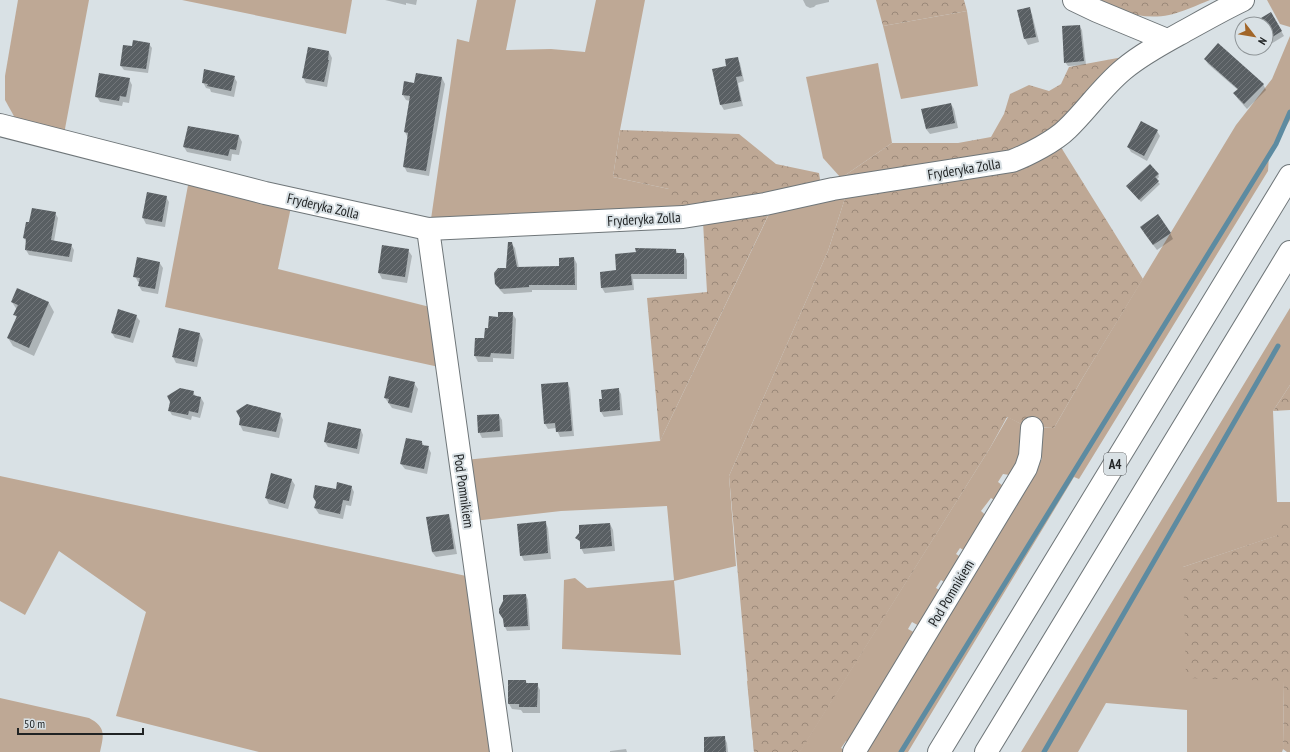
<svg xmlns="http://www.w3.org/2000/svg" width="1290" height="752" viewBox="0 0 1290 752" font-family="'PT Sans Narrow',sans-serif">
<defs>
<pattern id="forest-crowns" width="20" height="18" patternUnits="userSpaceOnUse"><rect width="20" height="18" fill="#bea895"/><path d="M2 6a3 3 0 1 1 6 0M12 15a3 3 0 1 1 6 0" fill="none" stroke="#9a8879"/></pattern>
<pattern id="building-hatch" width="6" height="6" patternUnits="userSpaceOnUse"><rect width="6" height="6" fill="#595f63"/><path d="M-1 1l2-2M0 6l6-6M5 7l2-2" fill="none" stroke="#72767a"/></pattern>
</defs>
<rect width="100%" height="100%" fill="#d9e1e5"/>
<!-- grass -->
<g fill="#bea895">
<path d="M18,0H89L64,134L15,118L5,100V76Z"/>
<path d="M182,0H352L346,34Z"/>
<path d="M477,0H516L506,50L551,49L585,52L596,0H645L620,130L613,177L669,189V210L431,219L457,39L469,42Z"/>
<path d="M1267,0H1290V27L1280,24Z"/>
<path d="M967,11L978,86L901,99L883,26Z"/>
<path d="M1290,36V120L1269,155L1268,171L1079,479L1074,477L908,752H861L996,529L1042,459L1039,441L1040,428H1054L1082,379L1236,125L1272,79Z"/>
<path d="M878,63L892,143L841,178L823,158L806,77Z"/>
<path d="M189,180L291,207L278,269L434,308L439,367L165,307Z"/>
<path d="M847,192L828,251L729,476L736,566L674,581L681,655L562,649L564,580L575,578L587,588L674,580L667,506L561,511L474,521L465,460L660,441L772,208Z"/>
<path d="M1290,308V385L1273,411L1277,502H1290V522H1278L1279,535L1183,567L1284,681L1283,749L1282,752H1187V710L1106,703L1078,752H1021Z"/>
<path d="M1008,417L1027,427L1016,476L1003,474L998,482L1007,489L999,503L991,498L981,511L991,520L969,553L960,548L956,554L965,560L949,585L941,580L936,588L944,593L923,628L912,622L908,629L919,635L908,651L893,666L868,707L862,729L853,745L846,741L841,748L847,752H754L747,681L768,677L800,751L990,448Z"/>
<path d="M0,476L471,577L495,752H259L116,716L146,612L59,551L25,615L0,601Z"/>
<path d="M0,698L89,718C106,727 104,735 100,752H0Z"/>
</g>
<!-- forest -->
<g fill="url(#forest-crowns)">
<path d="M876,0H964L967,11L883,26Z"/>
<path d="M1087,0H1210C1197,5 1183,12 1169,15C1141,21 1114,9 1087,0Z"/>
<path d="M1123,57L1062,124L1012,156L989,155L955,159L951,164L841,178L892,143H958L991,137L1004,114L1010,94L1029,85L1049,91L1061,84L1069,67Z"/>
<path d="M620,130L739,134L776,164L819,173L821,186L778,195L660,441L647,298L707,292L703,222L669,210V189L613,177Z"/>
<path d="M1059,144L1143,279L1082,379L1054,428L1027,427L1007,417L990,448L800,752H754L729,476L828,251L847,192L989,176L1021,166Z"/>
<path d="M1290,385V410L1273,411Z"/>
<path d="M1278,522H1290V752H1287L1283,749L1284,681L1186,678L1183,567L1278,535Z"/>
</g>
<!-- shadow -->
<g fill="#0003">
<path d="M385,0H417L416,5L406,3V5Z"/>
<path d="M803,0H829V2L816,5L814,7L810,8L806,6Z"/>
<path d="M1029,8L1032,14L1039,42L1028,45L1025,39L1019,10Z"/>
<path d="M1271,13L1284,36L1266,47V24H1253Z"/>
<path d="M1079,26L1082,30L1086,65L1068,66L1065,62Z"/>
<path d="M149,44L152,48L148,73L124,70L121,66L133,47Z"/>
<path d="M1255,48H1265L1257,52Z"/>
<path d="M329,52L332,58L327,87L306,83L303,77Z"/>
<path d="M737,58L740,63L744,81L738,83L743,106L724,110L721,105L727,66Z"/>
<path d="M1205,59L1263,84L1266,90L1247,109L1238,99L1234,93L1238,90L1208,64Z"/>
<path d="M234,77L237,82L234,97L211,92L210,89L206,88L203,82Z"/>
<path d="M442,78L445,84L429,176L407,172L404,166L408,138L405,132L410,101L406,100L403,95L414,84Z"/>
<path d="M129,79L132,85L129,103L123,102L122,106L100,102L97,97Z"/>
<path d="M951,104L954,109L958,128L930,134L926,129Z"/>
<path d="M189,127L239,136L242,142L239,155L232,154L231,161L187,152L184,147Z"/>
<path d="M1157,131L1160,136L1147,161L1131,152L1128,147Z"/>
<path d="M1158,174L1159,177L1156,180L1160,184L1141,202L1129,188Z"/>
<path d="M147,193L166,197L169,202L165,227L146,224L143,218Z"/>
<path d="M55,213L58,218L54,241L71,245L74,250L72,262L29,255L26,250L27,243L24,238Z"/>
<path d="M1144,233H1170L1173,239L1157,250Z"/>
<path d="M511,243L515,248L519,268L560,267L574,258L577,264V290H532V292L504,294L500,290L496,284L507,269Z"/>
<path d="M408,250L412,256L407,283L382,279L379,273Z"/>
<path d="M676,250L678,254H684L687,260V279H633L634,290L605,293L602,288L617,271Z"/>
<path d="M159,262L163,268L158,294L142,291L139,286L140,282H138L135,276Z"/>
<path d="M18,289L49,303L54,312L34,356L13,346L8,338L17,318L15,315L17,310L12,302Z"/>
<path d="M512,313L516,319L514,359L493,358V362H478L475,356L499,318Z"/>
<path d="M136,316L140,321L133,343L115,338L112,333Z"/>
<path d="M179,330L200,334L203,340L197,367L176,363L173,357Z"/>
<path d="M414,383L418,389L412,413L392,408L385,398Z"/>
<path d="M567,383L570,388L574,436L560,437L556,428L548,429L545,424Z"/>
<path d="M618,389L621,394L623,415L604,417L601,412L603,400Z"/>
<path d="M193,392L196,397L201,398L204,403L200,418L192,416L191,420L172,415L169,410Z"/>
<path d="M280,414L283,420L279,438L243,431L240,425L241,418Z"/>
<path d="M499,415L502,420L503,437L482,438L479,432Z"/>
<path d="M361,430L363,435L359,454L328,447L325,442Z"/>
<path d="M422,442L424,446L428,447L431,453L427,474L405,469L401,464Z"/>
<path d="M291,479L295,485L288,509L269,504L266,498Z"/>
<path d="M351,486L354,492L351,506L346,505L343,519L319,514L315,508L336,490Z"/>
<path d="M448,515L451,521L457,554L436,557L432,552Z"/>
<path d="M545,522L548,528L551,559L524,561L521,555Z"/>
<path d="M610,524L613,530L615,551L584,554L581,548V544L577,538Z"/>
<path d="M526,595L528,600L530,630L507,631L505,627Z"/>
<path d="M526,681L527,684H537L540,690V713H523L521,710L512,709L509,704Z"/>
<path d="M724,737L727,743L728,752H705Z"/>
<path d="M626,749L627,752H610V751Z"/>
</g>
<g fill="none" stroke-linecap="round" stroke-linejoin="round">
<!-- stream -->
<g stroke="#5d8ba1" stroke-width="5">
<path d="M901,752L1276,144L1290,112"/>
<path d="M1044,752L1278,346"/>
</g>
</g>
<!-- building -->
<g fill="url(#building-hatch)">
<path d="M1030,7L1036,37L1024,39L1017,10Z"/>
<path d="M1271,12L1282,31L1266,41V24H1251Z"/>
<path d="M1080,25L1084,61L1064,63L1062,26Z"/>
<path d="M133,40L150,43L146,69L120,66L123,45L132,46Z"/>
<path d="M1218,43L1264,84L1244,104L1233,93L1238,89L1204,59Z"/>
<path d="M308,47L329,51L328,60H329L324,82L302,78Z"/>
<path d="M738,57L742,76L736,77L741,101L720,105L712,69L726,66L725,59Z"/>
<path d="M204,69L235,76L231,91L207,86L208,84L202,83Z"/>
<path d="M99,73L130,78L126,97L120,96L119,101L95,97Z"/>
<path d="M416,73L442,77L426,171L403,167L408,133L404,132L410,96L402,95L404,81L414,83Z"/>
<path d="M951,103L955,123L926,129L921,109Z"/>
<path d="M1141,121L1158,130L1144,156L1127,147Z"/>
<path d="M188,126L239,135L236,150L230,149L228,156L183,147Z"/>
<path d="M1150,164L1159,174L1155,177L1159,181L1139,200L1126,186Z"/>
<path d="M147,192L167,196L162,222L142,218Z"/>
<path d="M32,208L56,212L51,240L72,244L69,257L25,250L26,239L23,238L26,222H29Z"/>
<path d="M1158,214L1171,233L1153,245L1140,227Z"/>
<path d="M508,242H512L517,267L559,266V258L574,257L575,285H529V287L500,289L495,284L494,273L498,268H506Z"/>
<path d="M382,245L409,249L405,277L378,273Z"/>
<path d="M635,248L676,249V253H684V274H631L632,285L601,288L600,272L616,270L615,254L636,252Z"/>
<path d="M137,257L160,262L155,289L138,286L140,278L133,277Z"/>
<path d="M17,288L49,302L29,348L7,338L17,316L13,315L18,305L11,302Z"/>
<path d="M118,309L137,315L130,338L111,333Z"/>
<path d="M498,312H513L511,354L491,353L490,357L474,356L475,338H484L485,328H488L489,316L498,317Z"/>
<path d="M179,328L200,333L194,362L172,357Z"/>
<path d="M389,376L415,382L409,408L388,403L389,399L384,398Z"/>
<path d="M568,382L572,431L556,432L555,423L544,424L541,384Z"/>
<path d="M180,388L194,391L193,395L201,397L198,413L189,411L188,415L168,411L170,402L167,396Z"/>
<path d="M619,388L620,410L600,412L599,399H602L601,390Z"/>
<path d="M247,404L281,413L276,432L239,425L240,418L236,411Z"/>
<path d="M499,414L500,431L478,433L477,415Z"/>
<path d="M328,422L361,429L357,449L324,442Z"/>
<path d="M406,438L422,441V445L429,446L424,469L400,464Z"/>
<path d="M271,473L292,479L285,504L265,498Z"/>
<path d="M337,482L352,486L349,501L343,500L340,514L314,508L316,502L313,497L315,485L336,489Z"/>
<path d="M449,514L454,549L432,552L426,517Z"/>
<path d="M546,521L548,553L520,556L517,524Z"/>
<path d="M610,523L612,546L580,549V541L575,538L579,533V525Z"/>
<path d="M526,594L528,626L504,627L503,619L499,613V609L503,601V595Z"/>
<path d="M508,680H526V683H538L537,707H519V704H508Z"/>
<path d="M725,736L726,752H704V737Z"/>
</g>
<g fill="none" stroke-linecap="round" stroke-linejoin="round">
<defs>
<g id="minor">
<path d="M1074,0L1097,11L1167,40"/>
<path d="M0,125L265,193L428,229L683,217L765,204L833,189L1012,161C1028,155 1055,141 1067,129C1087,110 1102,87 1124,69C1142,54 1163,43 1183,32C1203,21 1222,10 1243,0"/>
<path d="M428,229L501,752"/>
<path d="M854,752L1026,468L1030,456L1032,428"/>
</g>
<g id="highway">
<path d="M939,752L1290,176"/>
<path d="M986,752L1290,252"/>
</g>
</defs>
<!-- minor casing -->
<use href="#minor" stroke="#6f7679" stroke-width="24"/>
<!-- highway casing -->
<use href="#highway" stroke="#6f7679" stroke-width="24"/>
<!-- minor -->
<use href="#minor" stroke="#fff" stroke-width="22"/>
<!-- highway -->
<use href="#highway" stroke="#fff" stroke-width="22"/>
</g>
<g text-anchor="middle" dominant-baseline="central" stroke-width="4" stroke-linejoin="round" paint-order="stroke">
<!-- shield labels -->
<rect fill="#d9e1e5" stroke="#585c5e" stroke-width="1" x="1104" y="453" width="22" height="22" rx="3"/>
<g font-size="13" font-weight="bold" fill="#202324">
<text x="1115" y="464">A4</text>
</g>
<!-- street labels -->
<g font-size="14" fill="#202324" stroke="#d9e1e5">
<text transform="translate(964 169) rotate(-9)">Fryderyka Zolla</text>
<text transform="translate(323 206) rotate(13)">Fryderyka Zolla</text>
<text transform="translate(644 219) rotate(-3)">Fryderyka Zolla</text>
<text transform="translate(464 491) rotate(82)">Pod Pomnikiem</text>
<text transform="translate(951 593) rotate(-59)">Pod Pomnikiem</text>
</g>
</g>
<!-- north arrow -->
<g transform="translate(1254 36) rotate(121)"><circle r="19" fill="#d9e1e5" stroke="#8f9598"/>
<path d="M0-3L7 15L0 10L-7 15Z" fill="#a26629"/>
<text y="-6" font-size="11" font-weight="bold" text-anchor="middle" fill="#202324">N</text>
</g>
<!-- scale -->
<path d="M18 728v6h125v-6" fill="none" stroke="#202324" stroke-width="2"/>
<text x="24" y="728" font-size="12" fill="#202324" stroke="#d9e1e5" stroke-width="3" paint-order="stroke">50 m</text>
</svg>
